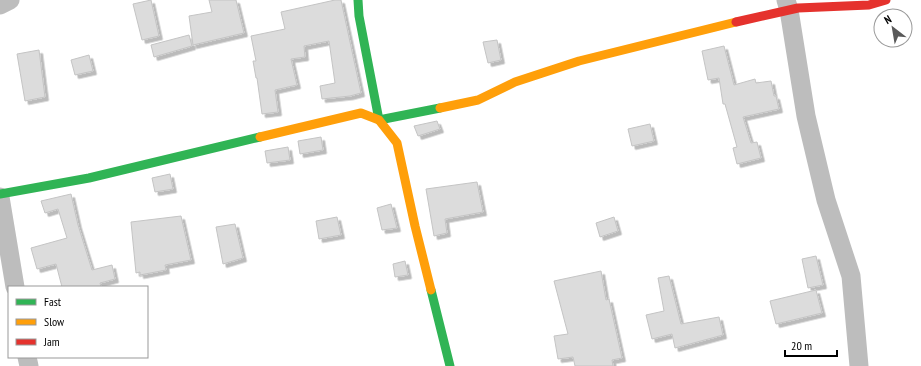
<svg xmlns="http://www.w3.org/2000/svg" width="921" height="366" viewBox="0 0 921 366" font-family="'PT Sans Narrow',sans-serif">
<defs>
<filter id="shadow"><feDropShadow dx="3.5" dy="3.5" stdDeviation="0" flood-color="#0004"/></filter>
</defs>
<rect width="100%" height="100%" fill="#fff"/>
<!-- building -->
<g fill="#dcdcdc" stroke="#c4c4c4" filter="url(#shadow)">
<path d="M151,0L159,36L142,40L133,4Z"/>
<path d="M209,0H236L244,33L193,45L189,16L212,12Z"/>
<path d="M335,0H341L361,93L350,96L322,99L320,86L335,83L329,41L304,46L305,57L291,59L297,85L275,90L278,112L262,114L257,78H256L253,61H256L251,36L285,29L281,12Z"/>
<path d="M189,35L192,46L154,57L151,45Z"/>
<path d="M497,40L501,60L488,63L483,42Z"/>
<path d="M724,46L734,85L755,79L756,83L771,81L774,96H776L779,109L743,117L751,143L757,142L761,158L737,164L733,148L737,147L725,104H723L719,78L708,80L702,51Z"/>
<path d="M39,50L45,97L25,101L17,54Z"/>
<path d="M89,55L93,71L75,75L71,60Z"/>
<path d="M437,121L440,129L418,136L414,126Z"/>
<path d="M650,124L654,141L632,146L628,129Z"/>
<path d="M321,137L323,150L300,154L298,141Z"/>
<path d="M288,147L290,160L267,163L265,151Z"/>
<path d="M170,174L173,189L155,192L152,178Z"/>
<path d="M477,182L483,212L445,219L447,233L434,236L426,189Z"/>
<path d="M71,194L78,225L92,270L112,265L115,279L100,283L101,287H62L56,264L37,269L31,248L67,238L58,209L45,213L41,201Z"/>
<path d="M391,204L397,228L382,230L377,208Z"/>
<path d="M181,216L191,260L165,265L166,270L140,275V272L136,273L131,222Z"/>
<path d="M337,217L341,235L319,239L316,221Z"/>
<path d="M614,217L618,231L600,237L596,223Z"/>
<path d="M235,224L243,258L223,264L216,227Z"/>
<path d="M816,256L823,285L808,288L802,259Z"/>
<path d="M405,261L408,275L395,277L393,264Z"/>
<path d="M601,271L606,300L609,299L622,358L612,360L613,366H575L573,357L558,359L554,336L568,334L554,281Z"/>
<path d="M669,276L681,324L719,317L723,335L675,348L672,334L652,339L646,315L664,311L658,278Z"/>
<path d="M816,290L822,313L776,324L770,301Z"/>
</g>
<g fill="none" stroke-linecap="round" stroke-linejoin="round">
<!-- street -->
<g stroke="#bdbdbd" stroke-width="19">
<path d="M786,0L789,10L806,116L826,200L851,276L859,366"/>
<path d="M0,5L10,0"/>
<path d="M0,197L15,287"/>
<path d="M27,357L29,366"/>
</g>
<!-- fast -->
<g stroke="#30b455" stroke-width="9">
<path d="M358,0L359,16L379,120L440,108"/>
<path d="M0,194L89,178L260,137"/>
<path d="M431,290L450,366"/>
</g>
<!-- slow -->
<g stroke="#ff9f0a" stroke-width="9">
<path d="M440,108L478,100L515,82L579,61L736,22"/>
<path d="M260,137L361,113L379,120L397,143L415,226L431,290"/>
</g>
<!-- jam -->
<path stroke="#e5322d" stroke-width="9" d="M736,22L798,8L869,5L886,0"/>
</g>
<!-- legend -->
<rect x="8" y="286" width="140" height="72" fill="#ffffff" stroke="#999999"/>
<rect x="16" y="299" width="20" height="6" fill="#30b455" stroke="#999999"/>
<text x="44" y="306" font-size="12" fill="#000000">Fast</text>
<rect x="16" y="319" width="20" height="6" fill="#ff9f0a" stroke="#999999"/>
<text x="44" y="326" font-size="12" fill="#000000">Slow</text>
<rect x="16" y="339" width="20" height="6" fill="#e5322d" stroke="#999999"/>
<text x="44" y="346" font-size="12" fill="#000000">Jam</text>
<!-- north arrow -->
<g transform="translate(893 28) rotate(329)"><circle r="19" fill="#ffffff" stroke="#999999"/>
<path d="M0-3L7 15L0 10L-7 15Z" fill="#595959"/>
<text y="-6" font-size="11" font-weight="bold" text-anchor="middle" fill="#000000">N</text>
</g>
<!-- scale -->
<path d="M785 350v6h52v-6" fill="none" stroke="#000000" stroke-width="2"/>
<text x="791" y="350" font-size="12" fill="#000000" stroke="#ffffff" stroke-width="3" paint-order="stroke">20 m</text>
</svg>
